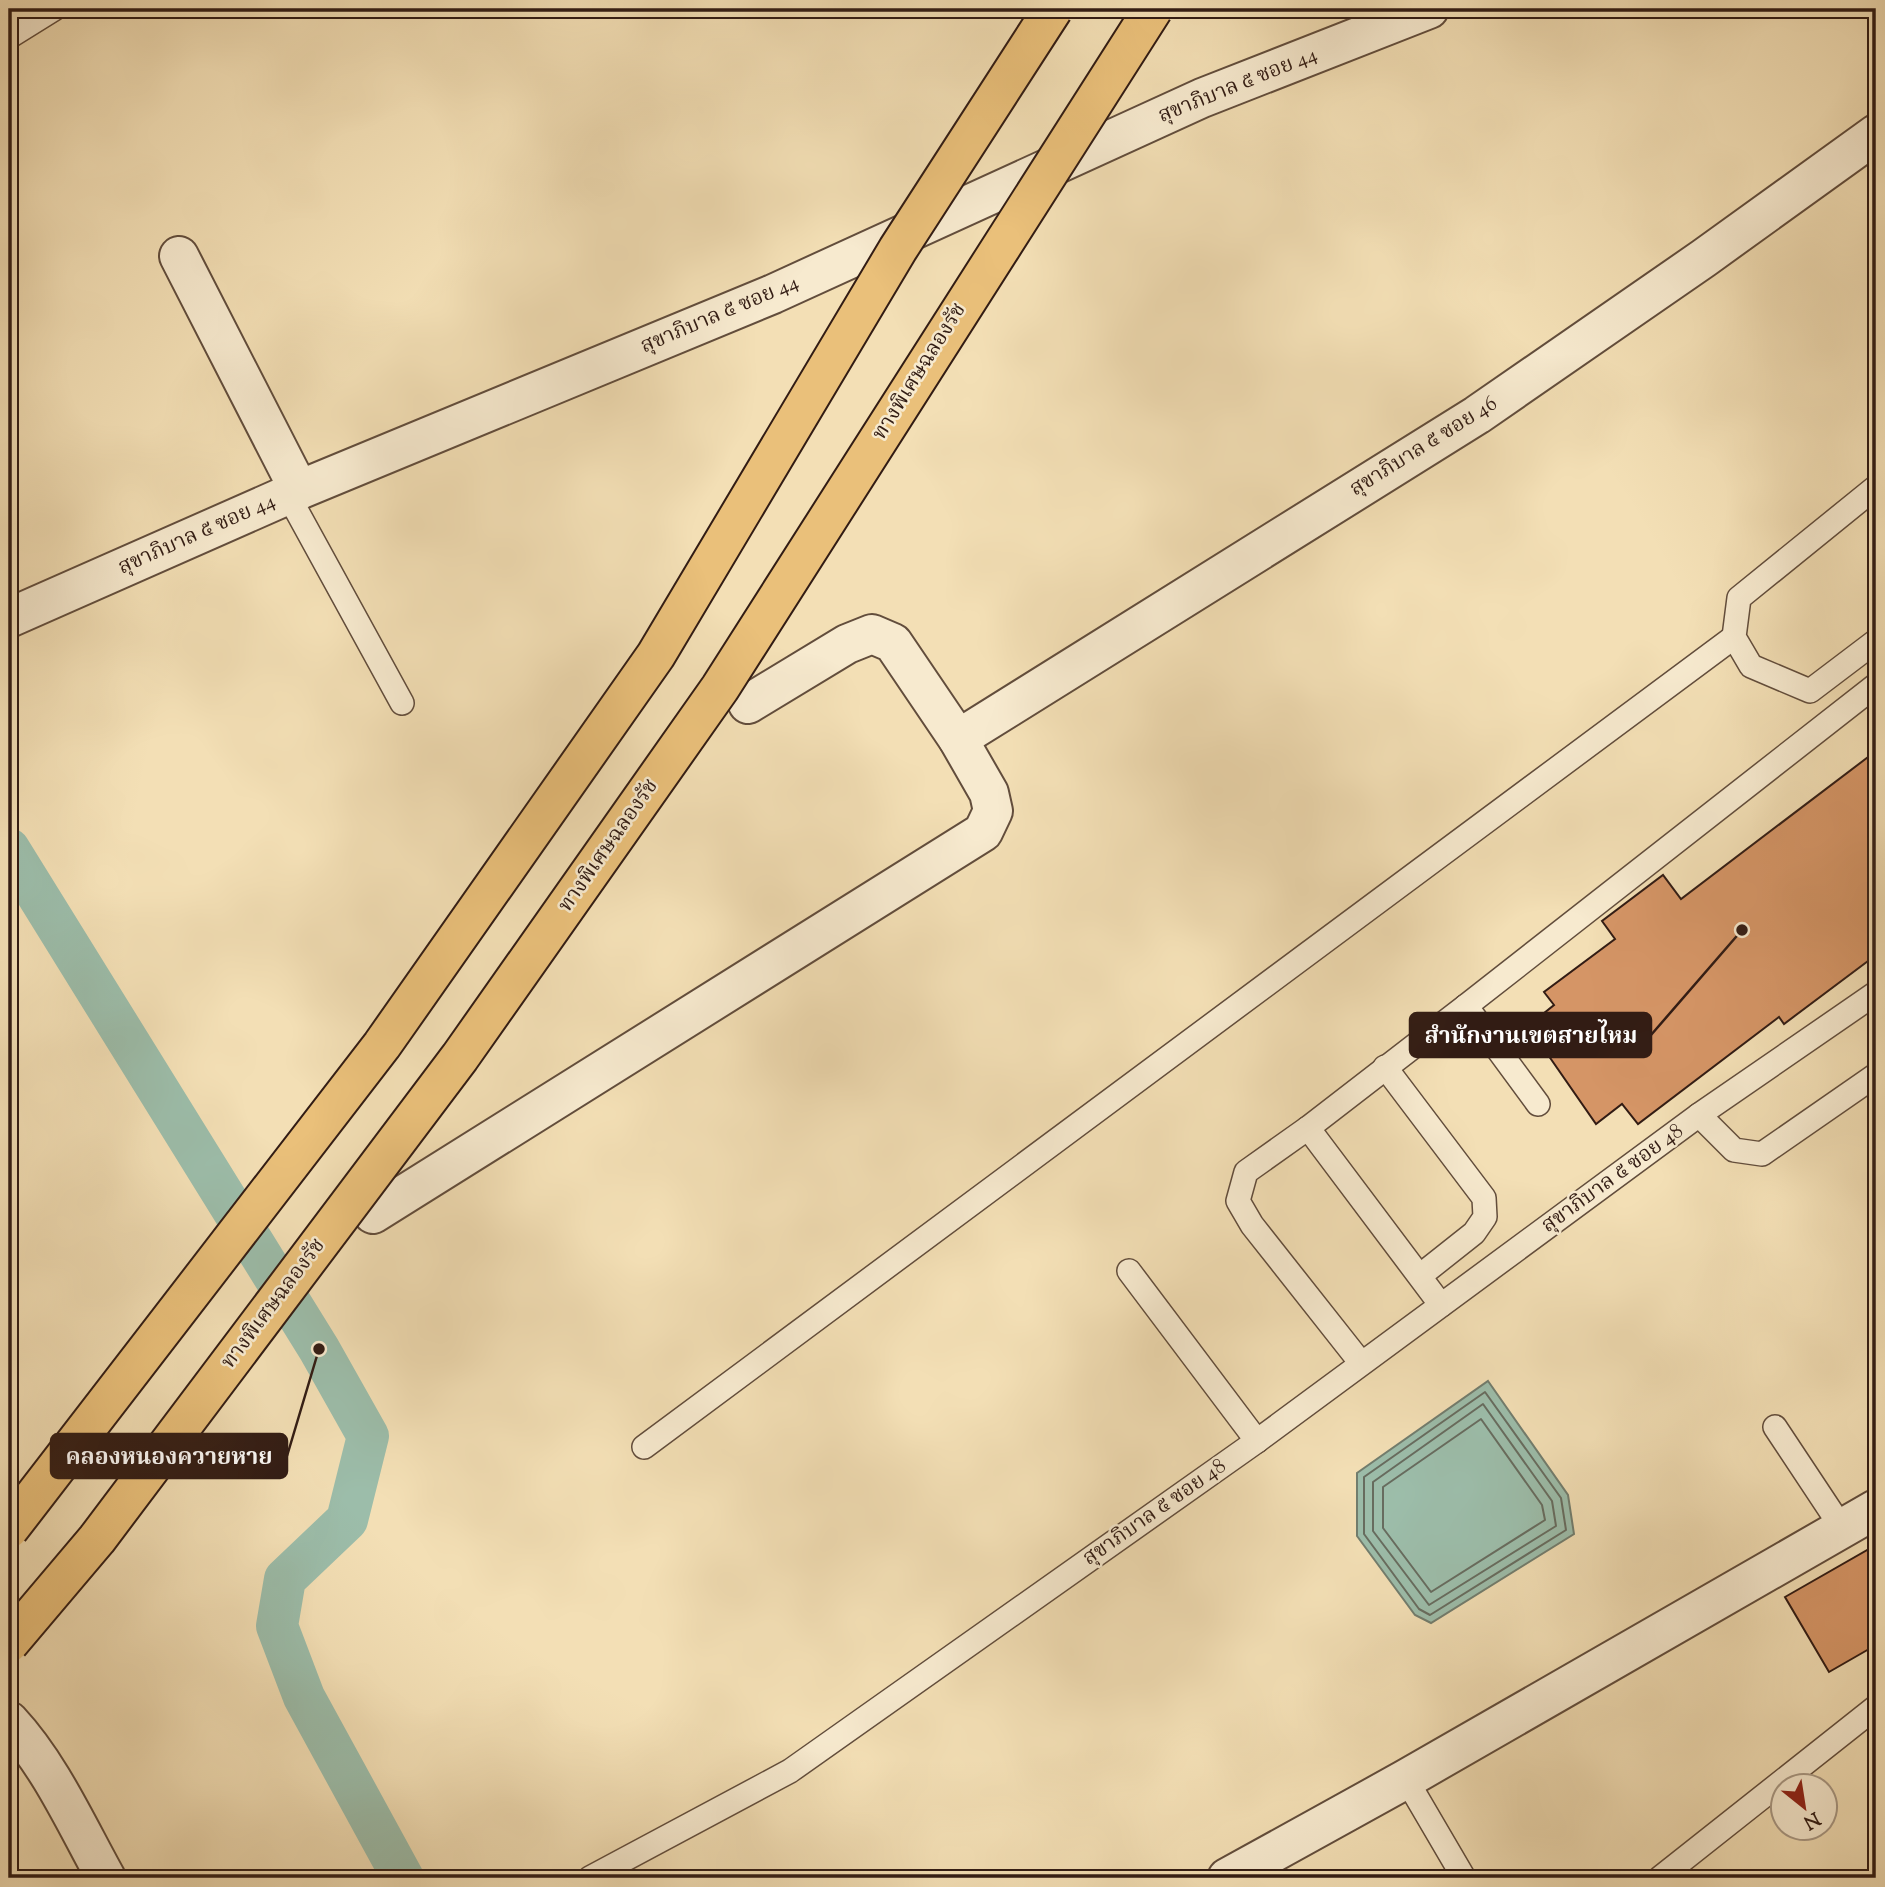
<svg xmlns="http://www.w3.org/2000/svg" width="1885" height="1887" viewBox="0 0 1885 1887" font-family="'Sorts Mill Goudy','Noto Serif Thai',serif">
<rect width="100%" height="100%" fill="#f3dfb5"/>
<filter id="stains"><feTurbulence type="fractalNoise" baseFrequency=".00286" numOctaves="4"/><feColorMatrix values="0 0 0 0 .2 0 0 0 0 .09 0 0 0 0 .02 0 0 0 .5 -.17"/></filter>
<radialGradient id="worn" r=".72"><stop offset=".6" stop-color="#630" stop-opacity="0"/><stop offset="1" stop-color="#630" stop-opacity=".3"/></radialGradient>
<!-- water -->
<path fill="#9cbdaa" stroke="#727d6e" stroke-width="2" d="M1488,1381L1568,1495L1574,1534L1431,1623L1415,1615L1357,1536V1473Z"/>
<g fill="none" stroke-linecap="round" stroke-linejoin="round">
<!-- shore -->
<g stroke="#676c5f" stroke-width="2">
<path d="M1485,1392L1561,1498L1566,1530L1430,1615L1419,1609L1364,1534V1477Z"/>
<path d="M1483,1404L1552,1501L1556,1526L1429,1605L1373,1531V1482Z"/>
<path d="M1481,1419L1542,1505L1545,1520L1431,1592L1383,1528V1487Z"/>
</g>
<!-- canal -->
<path stroke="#9cbdaa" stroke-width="42" d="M9,849L319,1349L368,1436L347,1520L285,1579L277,1626L304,1697L403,1878"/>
</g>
<!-- building -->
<g fill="#d59566" stroke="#321c14" stroke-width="2">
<path d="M1876,751V955L1784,1024L1779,1017L1638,1124L1622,1104L1596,1124L1528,1026L1554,1005L1544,992L1615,939L1602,921L1663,875L1681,899Z"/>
<path d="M1876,1545V1645L1829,1672L1785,1597Z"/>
</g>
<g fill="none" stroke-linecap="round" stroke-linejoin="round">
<defs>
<g id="service">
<path d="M9,37L54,9"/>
<path d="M1876,487L1739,598L1734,637L1751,666L1810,691L1876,641"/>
<path d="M288,495L402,703"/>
<path d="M1466,1006L1538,1104"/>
<path d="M1385,1067L1484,1198L1485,1217L1474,1233L1421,1275"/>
<path d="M1699,1115L1734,1150L1762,1154L1876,1075"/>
<path d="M1308,1128L1441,1305"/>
<path d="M1129,1271L1257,1441"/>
<path d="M1361,1363L1252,1225L1238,1201L1246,1172L1308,1128L1466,1006L1876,685"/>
<path d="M1775,1427L1842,1528"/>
<path d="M644,1447L1734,637"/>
<path d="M1406,1779L1464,1878"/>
<path d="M590,1878L790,1771L1257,1441L1699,1115L1876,993"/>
<path d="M1660,1878L1876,1707"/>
</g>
<g id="minor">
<path d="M179,256L299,490"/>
<path d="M9,618L299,490L773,294L1202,98L1429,9"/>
<path d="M958,739L1477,415L1704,258L1876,134"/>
<path d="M373,1214L983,832L993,811L989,793L958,739L893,643L872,634L847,644L748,704"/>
<path d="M9,1721C50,1765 77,1826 106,1878"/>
<path d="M1227,1878L1406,1779L1876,1509"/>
</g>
</defs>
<!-- service casing -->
<use href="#service" stroke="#624d3c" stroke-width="26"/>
<!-- minor casing -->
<use href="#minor" stroke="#624d3c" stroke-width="42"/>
<!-- service -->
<use href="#service" stroke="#f7eacf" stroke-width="23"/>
<!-- minor -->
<use href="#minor" stroke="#f7eacf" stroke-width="38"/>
<defs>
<g id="motorway-bridge">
<path d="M9,1529L382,1045L656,655L898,249L1053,9"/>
<path d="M9,1643L97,1539L460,1057L720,688L1153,9"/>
</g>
</defs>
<!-- motorway-bridge casing -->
<use href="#motorway-bridge" stroke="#321c14" stroke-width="42" stroke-linecap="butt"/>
<!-- motorway-bridge -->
<use href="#motorway-bridge" stroke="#eac07a" stroke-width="38"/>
</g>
<g text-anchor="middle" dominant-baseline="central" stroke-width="5" stroke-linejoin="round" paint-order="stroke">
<!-- street labels -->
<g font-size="21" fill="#321c14" stroke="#f7eacf">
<text transform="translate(1238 86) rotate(-22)">สุขาภิบาล ๕ ซอย 44</text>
<text transform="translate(720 315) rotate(-23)">สุขาภิบาล ๕ ซอย 44</text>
<text transform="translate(920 372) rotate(-58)">ทางพิเศษฉลองรัช</text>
<text transform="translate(1424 447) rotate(-32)">สุขาภิบาล ๕ ซอย 46</text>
<text transform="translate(197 535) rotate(-24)">สุขาภิบาล ๕ ซอย 44</text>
<text transform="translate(609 846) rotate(-55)">ทางพิเศษฉลองรัช</text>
<text transform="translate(1613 1179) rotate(-36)">สุขาภิบาล ๕ ซอย 48</text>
<text transform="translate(274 1304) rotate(-53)">ทางพิเศษฉลองรัช</text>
<text transform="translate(1155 1513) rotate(-35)">สุขาภิบาล ๕ ซอย 48</text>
</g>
</g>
<!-- callouts -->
<path fill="none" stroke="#321c14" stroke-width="2.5" d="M1742 930L1651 1035M319 1349L287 1456"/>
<g fill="#321c14" stroke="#f7eacf" stroke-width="2.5">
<circle cx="1742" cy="930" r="7"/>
<circle cx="319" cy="1349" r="7"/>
</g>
<g fill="#321c14" stroke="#321c14" stroke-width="2.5">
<rect x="1410" y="1013" width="241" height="44" rx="7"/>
<rect x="51" y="1434" width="236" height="44" rx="7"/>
</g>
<g font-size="23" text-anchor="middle" font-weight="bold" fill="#fff">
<text x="1531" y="1043">สำนักงานเขตสายไหม</text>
<text x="169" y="1464">คลองหนองควายหาย</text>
</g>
<!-- margin -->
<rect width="1885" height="1887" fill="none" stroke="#f3dfb5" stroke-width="35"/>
<rect x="10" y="10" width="1864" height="1866" fill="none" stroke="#321c14" stroke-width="3.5"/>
<rect x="18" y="18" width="1850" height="1852" fill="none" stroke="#321c14" stroke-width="2"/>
<!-- north arrow -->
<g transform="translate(1804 1807) rotate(150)"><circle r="33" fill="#f7eacf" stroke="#a89884" stroke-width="2"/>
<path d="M0-5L12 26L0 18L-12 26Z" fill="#8f2418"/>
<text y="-10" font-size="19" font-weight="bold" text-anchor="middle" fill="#321c14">N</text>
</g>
<rect width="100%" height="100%" filter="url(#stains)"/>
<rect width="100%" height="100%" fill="url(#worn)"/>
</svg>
